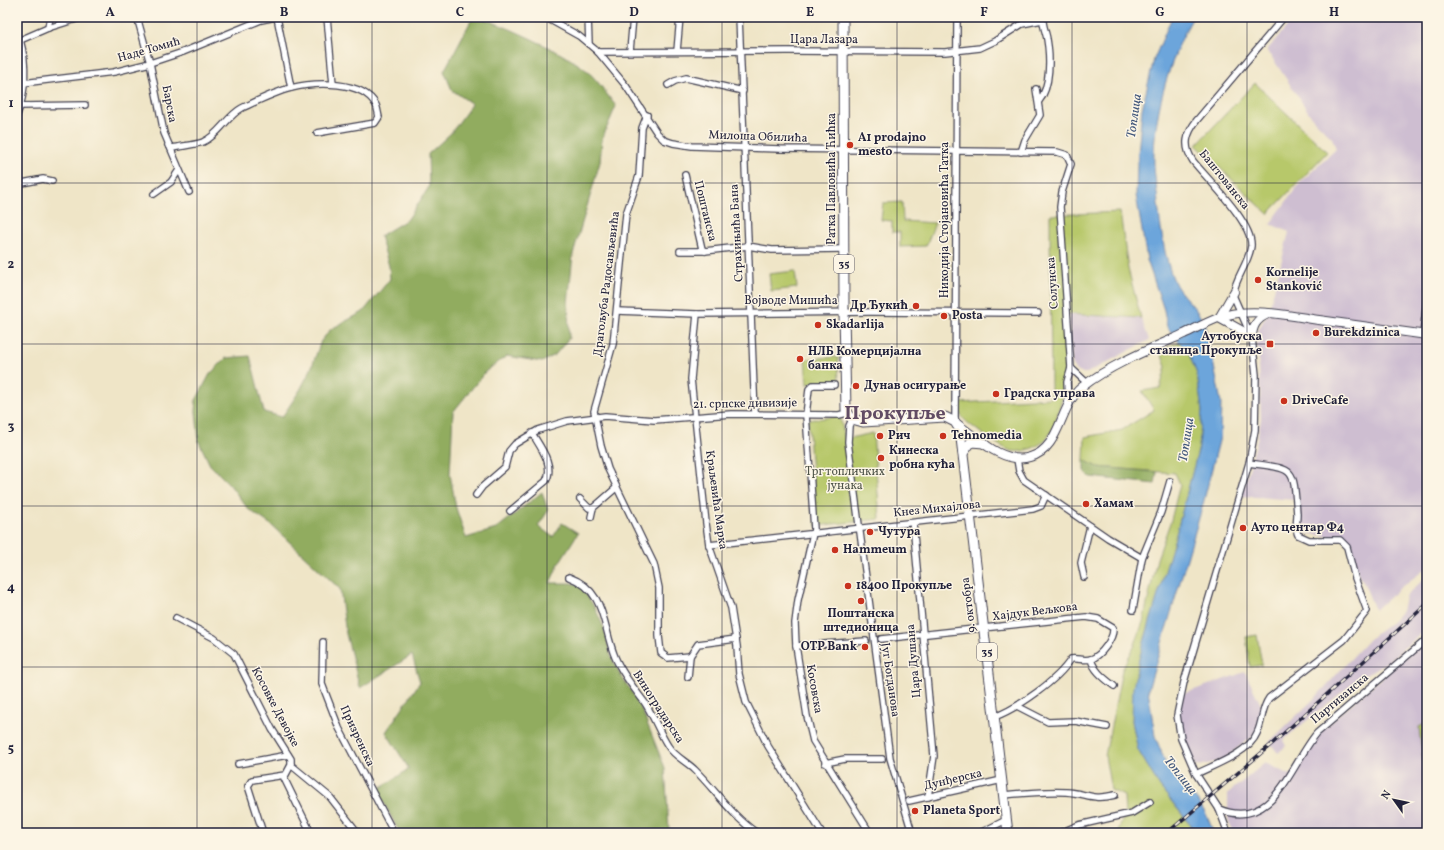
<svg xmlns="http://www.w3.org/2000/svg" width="1444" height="850" viewBox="0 0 1444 850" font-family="Vollkorn,serif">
<rect width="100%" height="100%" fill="#fcf5e5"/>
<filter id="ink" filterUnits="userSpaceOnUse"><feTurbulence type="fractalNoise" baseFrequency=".025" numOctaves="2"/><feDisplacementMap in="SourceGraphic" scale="8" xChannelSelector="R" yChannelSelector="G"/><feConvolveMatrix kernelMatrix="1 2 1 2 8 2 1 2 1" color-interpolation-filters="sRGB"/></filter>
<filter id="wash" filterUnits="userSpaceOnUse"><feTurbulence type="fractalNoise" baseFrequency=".012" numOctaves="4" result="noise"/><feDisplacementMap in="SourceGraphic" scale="16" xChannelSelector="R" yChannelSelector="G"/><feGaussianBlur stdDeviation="0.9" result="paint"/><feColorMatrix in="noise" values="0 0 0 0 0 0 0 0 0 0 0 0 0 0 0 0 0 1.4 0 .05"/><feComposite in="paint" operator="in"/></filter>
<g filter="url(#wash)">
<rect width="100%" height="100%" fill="#efe5c7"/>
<!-- industrial -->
<g fill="#cebed1">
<path d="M1295,17H1427V568L1401,587L1375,610L1363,581L1359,577L1347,539L1304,533L1296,500L1242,496L1257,440L1261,419L1259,360L1256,335L1269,310L1289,232L1270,224L1300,183L1336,149L1332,138L1313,119L1267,50Z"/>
<path d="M1069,314L1141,318L1149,340L1087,373H1081L1075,370L1072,362Z"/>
<path d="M1427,576V629L1387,662L1353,683L1283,740L1286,746L1278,753L1269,742L1317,696L1369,639L1393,621L1402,611L1405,597Z"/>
<path d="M1427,638V723L1419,727L1427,775V833H1233L1228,819V793L1265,763L1291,775L1313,738Z"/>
<path d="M1245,672L1262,707L1257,729L1251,738L1222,760L1196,767L1183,736L1179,712L1183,694Z"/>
</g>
<!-- green -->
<g fill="#b7c86b" stroke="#6c7553">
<path d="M1255,83L1327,152L1268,214L1196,145Z"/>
<path d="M902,202L903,221L935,223L926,246L900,247V232H892V221L881,220L883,203Z"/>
<path d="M1120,212L1128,269L1141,318L1064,314C1066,349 1069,382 1057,416C1055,423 1052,432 1047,438C1039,447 1024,453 1012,451C1004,450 967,424 962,417C959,413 958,408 958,403L1051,398L1050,215Z"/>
<path d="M795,271L797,288L771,291L769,274Z"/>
<path d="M1180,342L1189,354L1197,374L1202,411L1199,447L1177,531L1139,659L1132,721L1138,750L1160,787L1191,826L1193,833H1117L1125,815L1124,796L1111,790L1105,756L1122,670L1134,647L1143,622L1157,559L1171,520L1180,484L1175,473L1097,467L1084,460L1085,437L1122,430L1154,410L1142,391L1160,388L1166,367L1160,350Z"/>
<path d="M838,357L839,382L807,384L805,359Z"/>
<path d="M840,416L845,439L873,433L880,519L816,526L808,420Z"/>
<path d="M1257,635L1262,665L1250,667L1246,637Z"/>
<path d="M1427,723V776L1423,761L1419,727Z"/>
</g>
<!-- forest -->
<g fill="#91ac5f" stroke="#5a674d">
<path d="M473,17C491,17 572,57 586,70C598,80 606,94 616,106L602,139L600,162L573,254L568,304L569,338L555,355L542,362L507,356L486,371L453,412L450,474L456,508L466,538L496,529L542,492L548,511L538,526L553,537L562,523L578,533L559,563L550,583H571L581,586L595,608L604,628L611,656L621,676L639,703L665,768L669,830L663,833H400L377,790L409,769L386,732L420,682L412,655L360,688L346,634L340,589L270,524L248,509L230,485L210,465L199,442L195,402L210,374L226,358L250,356L264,412L282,417L300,390L311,369L321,341L331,329L363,312L390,279L389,266L380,236L408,219L429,187L428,154L451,133L472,104L452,90L444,71Z"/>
<path d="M1084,460L1097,467L1157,472L1155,484L1090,477L1084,471Z"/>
</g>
<!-- water -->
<path fill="#6ca5db" stroke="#47648b" d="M1172,17H1193C1171,55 1155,109 1154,153C1153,170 1157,188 1158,204C1161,230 1164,257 1174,281C1179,293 1189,300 1196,310C1205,322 1208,336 1210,350L1207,354L1212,356L1221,402L1220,437L1202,508L1148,690L1155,736L1168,769L1197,800L1206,814L1214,833H1193L1191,825L1160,787L1138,750L1132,721L1133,688L1139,659L1177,531L1199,447L1202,411L1197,374L1189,354L1167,327L1164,310L1147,260L1136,195L1137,165L1142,109L1154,59Z"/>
</g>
<g filter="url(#ink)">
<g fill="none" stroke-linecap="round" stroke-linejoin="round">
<defs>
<g id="street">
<path d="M137,17L150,63L164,133L189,192"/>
<path d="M277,17L291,88"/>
<path d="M327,17L333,84"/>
<path d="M545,17L579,36L598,52L626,86L657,133L664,140L673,143L692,146L780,149L1057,152L1067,155L1071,164L1062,192L1060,207L1071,368L1067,382L1068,404"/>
<path d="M588,17L589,44"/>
<path d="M739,17L755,414"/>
<path d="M48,28L50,17"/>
<path d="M18,41L48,28L83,17"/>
<path d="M630,51L633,17"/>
<path d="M677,51L680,17"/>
<path d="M598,52L787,51L945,52L980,48L995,41L1022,24L1042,20"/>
<path d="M23,83L114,72L150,63L183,52L261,20L276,17"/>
<path d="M668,85L675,81L686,78L743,91"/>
<path d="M1039,101C1051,87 1050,56 1047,39C1046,32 1042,25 1043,17"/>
<path d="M20,106L85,105"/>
<path d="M17,115C26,93 27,63 20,40"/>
<path d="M647,115L642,128L639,176L626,214L613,344L594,411L601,446L608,469L654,564L659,588V636L661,653L668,658L690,656"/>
<path d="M168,145L173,148C182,146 194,145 203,142C219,135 227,116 242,108C257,101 275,92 291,88C315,82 363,80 376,105C378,109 378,114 379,117L375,123L317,133"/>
<path d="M1021,152L1025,140L1040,115L1036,89"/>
<path d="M685,175L702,249L705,251"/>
<path d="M17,184L43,179L52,181"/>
<path d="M154,194L171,182L179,170"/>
<path d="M680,251H705L748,246L772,250L844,249"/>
<path d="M617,311L697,314L870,312L1038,313"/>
<path d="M697,314L691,379L706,523L709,545L731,608L737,646L739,674L746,702L768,746L822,833"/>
<path d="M1423,335L1427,298"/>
<path d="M1071,368L1087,383"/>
<path d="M834,385H813L809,389L806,415L814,529L798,600L795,623L796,646L807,716L813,741L870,833"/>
<path d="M852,419L849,426L848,442L890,758L912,833"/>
<path d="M955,422L957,17"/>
<path d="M1017,459L1019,471L1024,480L1108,538L1142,558"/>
<path d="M476,495L482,487L505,467L509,451L515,444L538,430L567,421L605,416L654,420L731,414L839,415L847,413"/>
<path d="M580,499L589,508H593L616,488"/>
<path d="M510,511L546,481C555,465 540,447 532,433"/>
<path d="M591,517L593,508"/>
<path d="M913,523L934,756L928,797"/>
<path d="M709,545L1033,509L1041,506L1046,495"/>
<path d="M569,577C607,591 602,626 615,657C622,674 634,688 645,703C654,717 659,732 668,746C674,756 687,762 695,770C716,791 732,816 757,833"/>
<path d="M1084,577L1081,563L1090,526"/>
<path d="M1133,610L1142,558L1161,512L1170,481"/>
<path d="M176,618L214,638L234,654L272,729L291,759V765L284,778L311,833"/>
<path d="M881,639L1086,617L1098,619L1113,628C1114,638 1101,656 1091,659C1084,661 1078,658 1071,659C1058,680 1018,708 994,717"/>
<path d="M323,642L322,684L339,728L394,833"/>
<path d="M796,646L866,641"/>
<path d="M1091,659C1094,671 1104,678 1114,686"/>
<path d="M688,677L690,656L698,644L736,639"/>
<path d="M1017,706L1048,722L1075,721L1107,727"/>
<path d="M825,763L845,759H882"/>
<path d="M238,764L288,755"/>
<path d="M291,765L330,797L358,833"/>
<path d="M1196,774C1214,765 1249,753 1257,733C1263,721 1261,709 1269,698L1344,640L1367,611L1355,578L1347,547L1340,540H1309L1298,535C1295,529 1297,521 1297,514C1293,465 1296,470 1249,463"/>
<path d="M1004,795C1024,793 1045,791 1066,792C1087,793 1091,801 1115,795"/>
<path d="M909,801L1002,780"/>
<path d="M1219,809C1274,832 1290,765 1317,733L1427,639"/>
<path d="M263,833L248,786L252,780L285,775"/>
<path d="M980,833L1006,820"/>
<path d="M1060,833L1079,825L1132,813L1150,802"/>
<path d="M1228,833L1219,809L1196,774L1181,739L1177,715L1184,682L1249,463L1255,430L1256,375L1252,338L1233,295C1235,278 1249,263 1251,246C1253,223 1208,180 1193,161C1183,146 1186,134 1197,120L1284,17"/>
</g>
<g id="secondary">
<path d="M1234,292L1219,318L1250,335"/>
<path d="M1252,338C1252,327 1256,319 1268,314"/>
<path d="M956,423C976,437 1003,465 1030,457C1061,449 1059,405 1082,387C1110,365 1152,348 1184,334C1201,326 1219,315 1238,313C1265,310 1293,316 1319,320C1355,325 1391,330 1427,335"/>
</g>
<g id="primary">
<path d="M843,17L844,312L846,410L852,419L863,422L945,417L955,422L960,430L1008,833"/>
<path d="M963,453L971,442L984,443"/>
</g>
</defs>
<!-- street casing -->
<use href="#street" stroke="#413f50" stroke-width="8"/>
<!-- secondary casing -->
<use href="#secondary" stroke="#413f50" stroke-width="10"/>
<!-- primary casing -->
<use href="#primary" stroke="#413f50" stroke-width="11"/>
<!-- street -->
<use href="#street" stroke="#fff" stroke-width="5.5"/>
<!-- secondary -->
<use href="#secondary" stroke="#fff" stroke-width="8"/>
<!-- primary -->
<use href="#primary" stroke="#fff" stroke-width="9"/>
<defs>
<path id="rail" d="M1167,833L1273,743L1427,604"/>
</defs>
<!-- rail casing -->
<use href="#rail" stroke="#22223b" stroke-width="3.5"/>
<!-- rail -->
<use href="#rail" stroke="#fcf5e5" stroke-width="2" stroke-dasharray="6" stroke-linecap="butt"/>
</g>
</g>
<!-- grid -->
<path fill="none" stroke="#22223b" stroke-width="1" stroke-opacity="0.55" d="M197,17V833M372,17V833M547,17V833M722,17V833M897,17V833M1072,17V833M1247,17V833M17,183H1427M17,344H1427M17,506H1427M17,667H1427"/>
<!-- markers -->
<g fill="#c8321e" stroke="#fcf5e5" stroke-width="1.5">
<circle cx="850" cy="145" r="4"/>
<circle cx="1258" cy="280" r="4"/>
<circle cx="916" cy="306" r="4"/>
<circle cx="944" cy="316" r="4"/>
<circle cx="818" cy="325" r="4"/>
<circle cx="1316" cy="333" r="4"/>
<rect x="1266" y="340" width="8" height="8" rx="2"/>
<circle cx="800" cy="359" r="4"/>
<circle cx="856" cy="386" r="4"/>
<circle cx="996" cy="394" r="4"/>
<circle cx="1284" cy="401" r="4"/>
<circle cx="880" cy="436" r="4"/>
<circle cx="943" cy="436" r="4"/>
<circle cx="881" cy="458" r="4"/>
<circle cx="1086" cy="504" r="4"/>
<circle cx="1243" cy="528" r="4"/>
<circle cx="870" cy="532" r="4"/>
<circle cx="835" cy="550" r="4"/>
<circle cx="848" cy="586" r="4"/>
<circle cx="861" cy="601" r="4"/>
<circle cx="865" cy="647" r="4"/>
<circle cx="915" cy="811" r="4"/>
</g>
<g text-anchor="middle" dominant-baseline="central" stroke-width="3" stroke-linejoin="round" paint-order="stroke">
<!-- shield labels -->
<g fill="#fcf5e5" stroke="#63616e" stroke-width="1">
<rect x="834" y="255" width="20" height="18" rx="3"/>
<rect x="977" y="643" width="20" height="18" rx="3"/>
</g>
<g font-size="11" font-weight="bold" fill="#22223b">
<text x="844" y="264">35</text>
<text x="987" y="652">35</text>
</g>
<!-- street labels -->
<g font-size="12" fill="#22223b" stroke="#fcf5e5">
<text x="824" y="40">Цара Лазара</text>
<text transform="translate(149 50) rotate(-16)">Наде Томић</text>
<text transform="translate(169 104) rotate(79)">Барска</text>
<text transform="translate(758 137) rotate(2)">Милоша Обилића</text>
<text transform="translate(832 179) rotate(-90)">Ратка Павловића Ћићка</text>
<text transform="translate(1224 180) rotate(51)">Баштованска</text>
<text transform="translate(705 211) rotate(76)">Поштанска</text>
<text transform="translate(945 220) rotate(-90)">Никодија Стојановића Татка</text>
<text transform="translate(737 233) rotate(-93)">Страхињића Бана</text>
<text transform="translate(1053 283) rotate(-94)">Солунска</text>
<text transform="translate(607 284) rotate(-83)">Драгољуба Радосављевића</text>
<text x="791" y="301">Војводе Мишића</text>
<text transform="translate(745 404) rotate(-1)">21. српске дивизије</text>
<text transform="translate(716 500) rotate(82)">Краљевића Марка</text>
<text transform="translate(937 509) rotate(-6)">Кнез Михајлова</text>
<text transform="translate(969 605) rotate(-97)">9. октобра</text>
<text transform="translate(1035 612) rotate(-7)">Хајдук Вељкова</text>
<text transform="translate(914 661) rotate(-95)">Цара Душана</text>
<text transform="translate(890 680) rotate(82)">Југ Богданова</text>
<text transform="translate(814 689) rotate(80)">Косовска</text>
<text transform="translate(1340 699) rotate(-40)">Партизанска</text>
<text transform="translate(275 707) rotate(62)">Косовке Девојке</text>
<text transform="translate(658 707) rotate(57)">Виноградарска</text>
<text transform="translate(357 736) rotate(65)">Призренска</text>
<text transform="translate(953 780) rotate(-13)">Дунђерска</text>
</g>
<!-- poi labels -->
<g font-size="12" font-weight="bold" fill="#22223b" stroke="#fcf5e5" text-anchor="start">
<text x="858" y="138">A1 prodajno<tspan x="858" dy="14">mesto</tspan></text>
<text x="1266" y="273">Kornelije<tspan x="1266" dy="14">Stanković</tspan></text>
<text x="908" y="306" text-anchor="end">Др Ђукић</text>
<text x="952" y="316">Posta</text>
<text x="826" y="325">Skadarlija</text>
<text x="1324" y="333">Burekdzinica</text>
<text x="1262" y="337" text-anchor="end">Аутобуска<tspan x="1262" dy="14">станица Прокупље</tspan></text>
<text x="808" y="352">НЛБ Комерцијална<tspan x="808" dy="14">банка</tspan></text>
<text x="864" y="386">Дунав осигурање</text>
<text x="1004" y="394">Градска управа</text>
<text x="1292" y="401">DriveCafe</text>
<text x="888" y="436">Рич</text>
<text x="951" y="436">Tehnomedia</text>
<text x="889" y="451">Кинеска<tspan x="889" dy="14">робна кућа</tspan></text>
<text x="1094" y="504">Хамам</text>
<text x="1251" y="528">Ауто центар Ф4</text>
<text x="878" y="532">Чутура</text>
<text x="843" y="550">Hammeum</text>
<text x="856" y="586">18400 Прокупље</text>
<text x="861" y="614" text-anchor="middle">Поштанска<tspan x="861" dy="14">штедионица</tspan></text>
<text x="857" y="647" text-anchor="end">OTP Bank</text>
<text x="923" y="811">Planeta Sport</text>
</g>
<!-- park labels -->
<g font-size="12" fill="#4f5449" stroke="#fcf5e5">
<text x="845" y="472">Трг топличких<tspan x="845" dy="14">јунака</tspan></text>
</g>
<!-- water labels -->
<g font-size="13" font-style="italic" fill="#40567b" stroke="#fcf5e5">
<text transform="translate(1135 116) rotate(-82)">Топлица</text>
<text transform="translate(1187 440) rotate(-81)">Топлица</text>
<text transform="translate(1180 776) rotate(52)">Топлица</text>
</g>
<!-- town labels -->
<g font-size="20" font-weight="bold" fill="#614c64" stroke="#fcf5e5">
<text x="895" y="414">Прокупље</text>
</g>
</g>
<!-- margin -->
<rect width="1444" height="850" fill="none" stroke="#fcf5e5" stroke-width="44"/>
<!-- north arrow -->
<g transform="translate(1394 800) rotate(303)" stroke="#fcf5e5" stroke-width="3" paint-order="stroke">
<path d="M0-3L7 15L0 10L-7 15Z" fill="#22223b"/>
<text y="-6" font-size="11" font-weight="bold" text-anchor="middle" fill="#22223b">N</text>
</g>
<rect x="22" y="22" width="1400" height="806" fill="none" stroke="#22223b" stroke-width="1.5"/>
<g font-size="13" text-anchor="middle" font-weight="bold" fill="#22223b">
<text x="110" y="16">A</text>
<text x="284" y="16">B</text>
<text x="460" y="16">C</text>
<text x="634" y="16">D</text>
<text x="810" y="16">E</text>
<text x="984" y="16">F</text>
<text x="1160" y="16">G</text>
<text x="1334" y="16">H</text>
<text x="11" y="107">1</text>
<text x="11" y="268">2</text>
<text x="11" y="430">3</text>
<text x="11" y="591">4</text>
<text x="11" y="752">5</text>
</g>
</svg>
